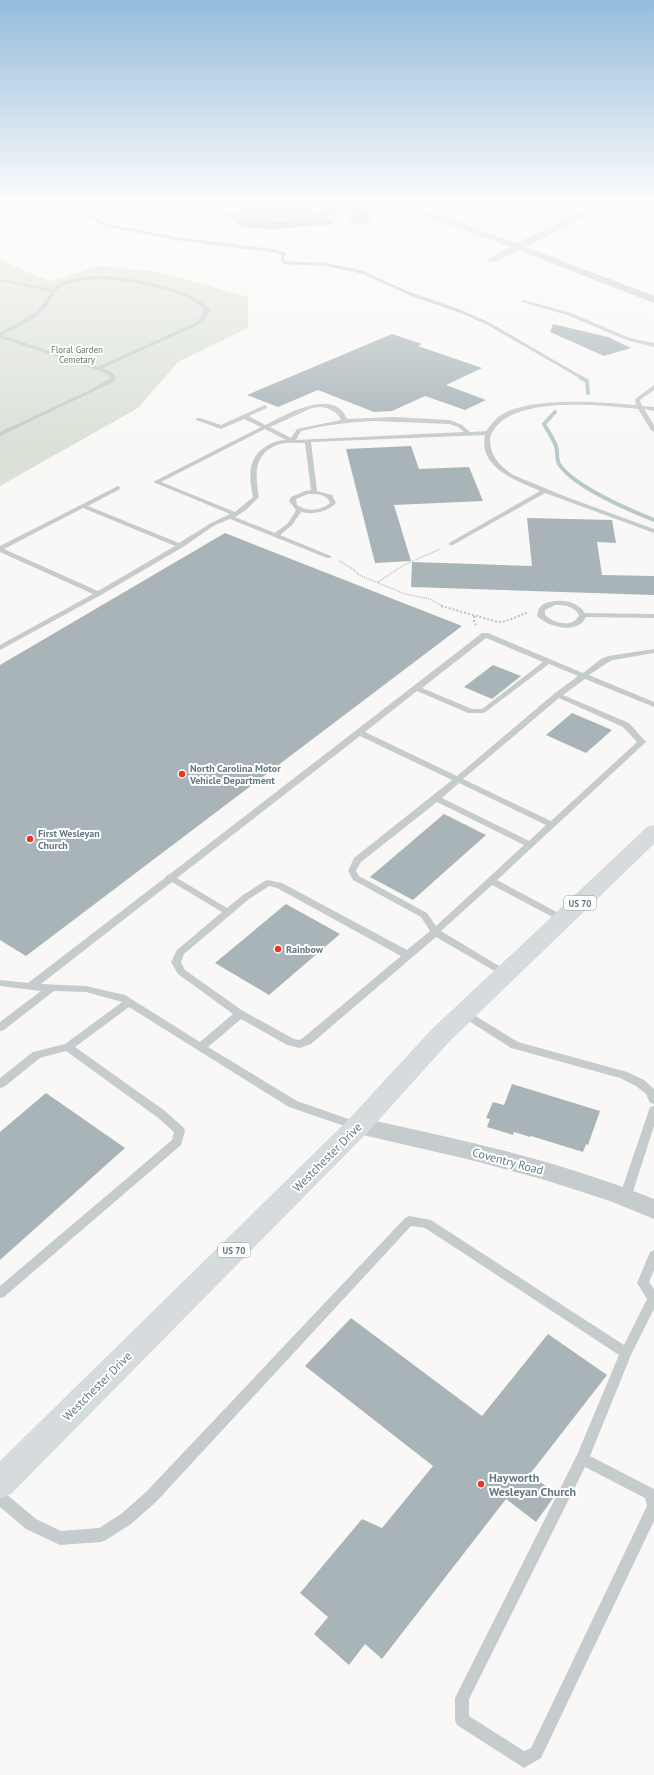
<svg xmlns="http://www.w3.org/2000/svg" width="654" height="1775" viewBox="0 0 654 1775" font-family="'PT Sans',sans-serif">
<rect width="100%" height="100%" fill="#f9f8f6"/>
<!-- green -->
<path fill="#dbe1d7" d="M0,259L34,275L51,281L101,266L159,272L248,297V328L178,362L138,408L0,486Z"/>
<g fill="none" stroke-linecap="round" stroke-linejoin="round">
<!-- stream-far1 -->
<path stroke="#b8c9ca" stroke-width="3" d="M67,199L93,218L110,226L179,239L275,251L284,254L282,258L285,263L323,264L362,272L408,293L462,312L489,324L582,378"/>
<!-- stream -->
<g stroke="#b8c9ca" stroke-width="4">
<path d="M580,377L587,381L588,393"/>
<path d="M555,412L544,424C548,431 553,438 556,446C558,452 556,458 559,464C573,486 629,510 654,520"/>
</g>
</g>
<!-- building -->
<g fill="#a8b4b8">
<path d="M299,199L313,209L283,212L236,209L245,200L266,202Z"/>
<path d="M339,199H358L361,204L344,207Z"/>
<path d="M366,212L372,222L354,225L348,215Z"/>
<path d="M232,218L280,221L326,218L335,224L276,229L243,228Z"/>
<path d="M553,324L608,337L631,348L604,356L550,332Z"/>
<path d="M392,334L422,344L418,346L482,368L446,385L486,400L465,410L425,396L392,411L374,412L318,390L278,407L247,395Z"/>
<path d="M411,446L419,469L469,467L483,501L394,505L411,561L375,563L346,449Z"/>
<path d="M527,518L612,520L616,543L597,542L602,575L654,576V595L411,587L412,562L532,566Z"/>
<path d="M225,533L462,626L26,956L0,940V665Z"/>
<path d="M493,665L521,676L492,699L464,687Z"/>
<path d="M572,713L612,730L586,753L546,735Z"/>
<path d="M444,814L486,835L413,900L370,877Z"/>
<path d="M286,904L340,934L269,995L215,963Z"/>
<path d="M512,1084L600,1111L588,1145L586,1144L583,1152L531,1136L530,1137L514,1132L513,1135L487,1127L490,1119L486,1118L493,1102L504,1105Z"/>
<path d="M46,1093L125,1148L0,1260V1132Z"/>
<path d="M351,1318L482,1416L548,1334L607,1375L530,1474L556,1494L536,1522L506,1499L382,1659L365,1644L349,1665L314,1634L328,1617L300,1593L362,1519L382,1528L433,1466L305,1366Z"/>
</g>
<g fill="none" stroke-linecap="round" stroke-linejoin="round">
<!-- path-far1 -->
<g stroke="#bdc1c3" stroke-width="1.5" stroke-dasharray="1 1" stroke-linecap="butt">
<path d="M339,561L353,569L359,575L405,594L430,599L444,607"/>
<path d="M378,582L404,565L440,549"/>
</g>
<!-- path -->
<g stroke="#bdc1c3" stroke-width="2" stroke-dasharray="2 2" stroke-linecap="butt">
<path d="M441,606L498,622C509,622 516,616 527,613"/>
<path d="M474,616V622L476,625"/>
</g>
<!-- lane -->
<g fill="#c6cbce" fill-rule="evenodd">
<path d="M100,276C128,277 191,287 210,309L205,319L198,325L103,368L114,374L116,378L113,382L0,436V432L94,388L110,378V376L103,372L0,338V332L20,322L36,312L42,305L51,292L0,281V279L53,289C64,278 84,277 100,276ZM100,279C127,280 185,289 204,309L201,317L194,323L98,367L2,335C16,328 31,322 42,312C47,307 50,300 54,294C64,280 85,280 100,279Z"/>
<path d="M524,300L571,313L630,338L654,343V347L626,340L567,315L522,302V300Z"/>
<path d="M654,385V390L640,400L642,406L654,407V411L644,409L654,425V432L651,430L638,409C602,405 519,396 495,428C492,432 490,435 490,441C490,456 501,467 513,475L564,496L654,529V533L545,493L453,545H449V543L540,491C517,481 478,468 485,435L311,442L317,491L332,495L336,503C328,512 313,515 301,512L292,525L280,535L331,556V558H327L230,519L215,525L183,547L101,595L0,650V645L93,594L0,552V546L118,486L121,488L120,489L88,506L179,543L211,523L230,514L153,482L261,427L244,419L221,429L196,420V418H200L221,425L265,405L267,406V408L249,416L265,425C285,415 334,386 347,419L394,417L450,420L462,425L470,432L486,431C489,427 492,423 496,419C521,395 603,402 636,405L635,399ZM321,407C329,408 338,412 341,420L297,429L291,438L270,427L312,408ZM374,421L449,424L458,427L464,432L296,440L301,431C325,425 349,422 374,421ZM265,429L286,440C278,440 271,443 265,447C247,459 249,478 253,497L235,512L161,482ZM305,443L311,490L305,491L291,497L289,501L296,510L288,523L275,533L235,517L246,510L259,497C255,474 253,453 280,444C287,442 297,443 305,443ZM308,494C316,494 326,493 330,503C320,511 307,512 297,505L296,499ZM83,508L175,546L98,591L4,549Z"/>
<path d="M555,601C567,600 578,603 585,613L654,614V618L586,617C578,635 548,627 537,616C539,604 544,603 555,601ZM555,605C565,605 574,606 579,615C573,629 554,623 545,615V610Z"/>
<path d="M482,633H488L583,673L601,659L608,656L654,649V653L613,660L607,663L589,675L654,702V707L585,679L563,695L629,723L646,742L497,880L566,917L568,919L566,921H560L492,885L441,931L509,972L511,974L509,976H503L436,937L311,1044L300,1048L287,1045L241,1019L208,1047L297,1101L360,1123L361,1126L360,1129L356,1130L289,1107L129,1007L75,1047L165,1111L184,1128L185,1131L181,1145L4,1297L0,1298V1286L172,1140L174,1132L157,1117L66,1051L40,1058L4,1087L0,1088V1078L33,1052L65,1044L122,1002L86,992L54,991L4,1030L0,1031V1022L41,991L0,986V980L28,983L166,877L167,875L170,874ZM486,638L543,662L482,709H472L422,688ZM549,664L578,676L555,693L457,776L365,732L417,691L468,713H484ZM559,698L623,727L637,742L551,821L463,779ZM360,736L452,780L354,858L348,871L353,880L421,917L430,931L407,950L282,883L268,880L265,881L243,895L227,908L177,878ZM459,783L546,825L529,841L442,798ZM437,802L524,845L436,926L427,913L359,876L356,871L361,862ZM172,882L222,912L177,950L171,962L178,974L233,1014L200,1042L125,995L86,986L41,984ZM269,886L277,888L401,956L303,1038L299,1040L294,1039L243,1011L185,970L181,962L184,954L249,899Z"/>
<path d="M464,1009L518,1042L627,1072L644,1080L654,1089V1104L650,1103L646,1094L636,1086L620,1078L511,1048L461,1016L459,1013L461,1010Z"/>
<path d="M654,1106V1126L631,1198L629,1201L625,1203L621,1201L619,1198L649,1110L650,1107Z"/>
<path d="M409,1216L431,1220L624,1345L647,1299L637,1283L650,1252L654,1250V1270L649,1282L654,1289V1309L631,1355L590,1456L654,1489V1521L541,1758L524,1768L457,1725L455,1720V1698L577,1455L619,1355L425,1228L411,1226L156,1502L131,1524L106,1540L101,1542L60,1545L26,1529L0,1507V1492L5,1493L36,1519L61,1531L99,1528L121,1514L146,1492L405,1218ZM585,1467L645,1498L647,1506L531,1748L524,1751L469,1716V1699Z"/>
</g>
<!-- street -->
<g fill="#c6cbce" fill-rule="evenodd">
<path d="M167,199H179L195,205L219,210L283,213L348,208L387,199H401L400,200L407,204L517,243L605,199H616L615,201L526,247L654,296V303L518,250L495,262H489L487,260L489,258L510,247L401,208L392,203C324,224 235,227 168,201Z"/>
<path d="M358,1117C458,1139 558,1160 654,1199V1219L610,1201L545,1180L471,1160L350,1132L347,1126L350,1120Z"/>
</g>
<!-- primary -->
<path fill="#d6dbde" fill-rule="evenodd" d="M654,825V844L449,1042L367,1133L11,1494L0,1499V1461L349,1119L431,1030L647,827Z"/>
</g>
<!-- sky -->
<linearGradient id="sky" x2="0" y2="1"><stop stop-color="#95bcdc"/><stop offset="0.45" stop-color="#fcfcfb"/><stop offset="1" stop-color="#fcfcfb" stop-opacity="0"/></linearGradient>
<rect width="654" height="447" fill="url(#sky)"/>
<!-- markers -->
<g fill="#ec3623" stroke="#fff" stroke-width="1.5">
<circle cx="182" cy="774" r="4"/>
<circle cx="30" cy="839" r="4"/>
<circle cx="278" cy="949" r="4"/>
<circle cx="481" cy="1484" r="4"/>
</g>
<g text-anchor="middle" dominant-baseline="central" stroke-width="4" stroke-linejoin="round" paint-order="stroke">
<!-- far-park labels -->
<g font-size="9" fill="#697a61" stroke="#fff">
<text x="77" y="349">Floral Garden<tspan x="77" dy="10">Cemetary</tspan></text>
</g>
<!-- shield labels -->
<g fill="#fff" stroke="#91a1a8" stroke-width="1">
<rect x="564" y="896" width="32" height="14" rx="3"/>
<rect x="218" y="1243" width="32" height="14" rx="3"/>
</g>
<g font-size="9" font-weight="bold" fill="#627983">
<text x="580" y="903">US 70</text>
<text x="234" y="1250">US 70</text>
</g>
<!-- poi labels -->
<g font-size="10" font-weight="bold" fill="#627983" stroke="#fff" text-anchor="start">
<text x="190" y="768">North Carolina Motor<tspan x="190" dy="12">Vehicle Department</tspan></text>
<text x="38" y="833">First Wesleyan<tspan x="38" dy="12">Church</tspan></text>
<text x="286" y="949">Rainbow</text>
</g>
<!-- near-street labels -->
<g font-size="12" fill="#627983" stroke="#fff">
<text transform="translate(327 1157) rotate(-45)">Westchester Drive</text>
<text transform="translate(508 1161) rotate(15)">Coventry Road</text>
<text transform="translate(97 1386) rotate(-45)">Westchester Drive</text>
</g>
<!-- near-poi labels -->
<g font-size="12" font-weight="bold" fill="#627983" stroke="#fff" text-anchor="start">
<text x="489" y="1477">Hayworth<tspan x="489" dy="14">Wesleyan Church</tspan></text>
</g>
</g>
</svg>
